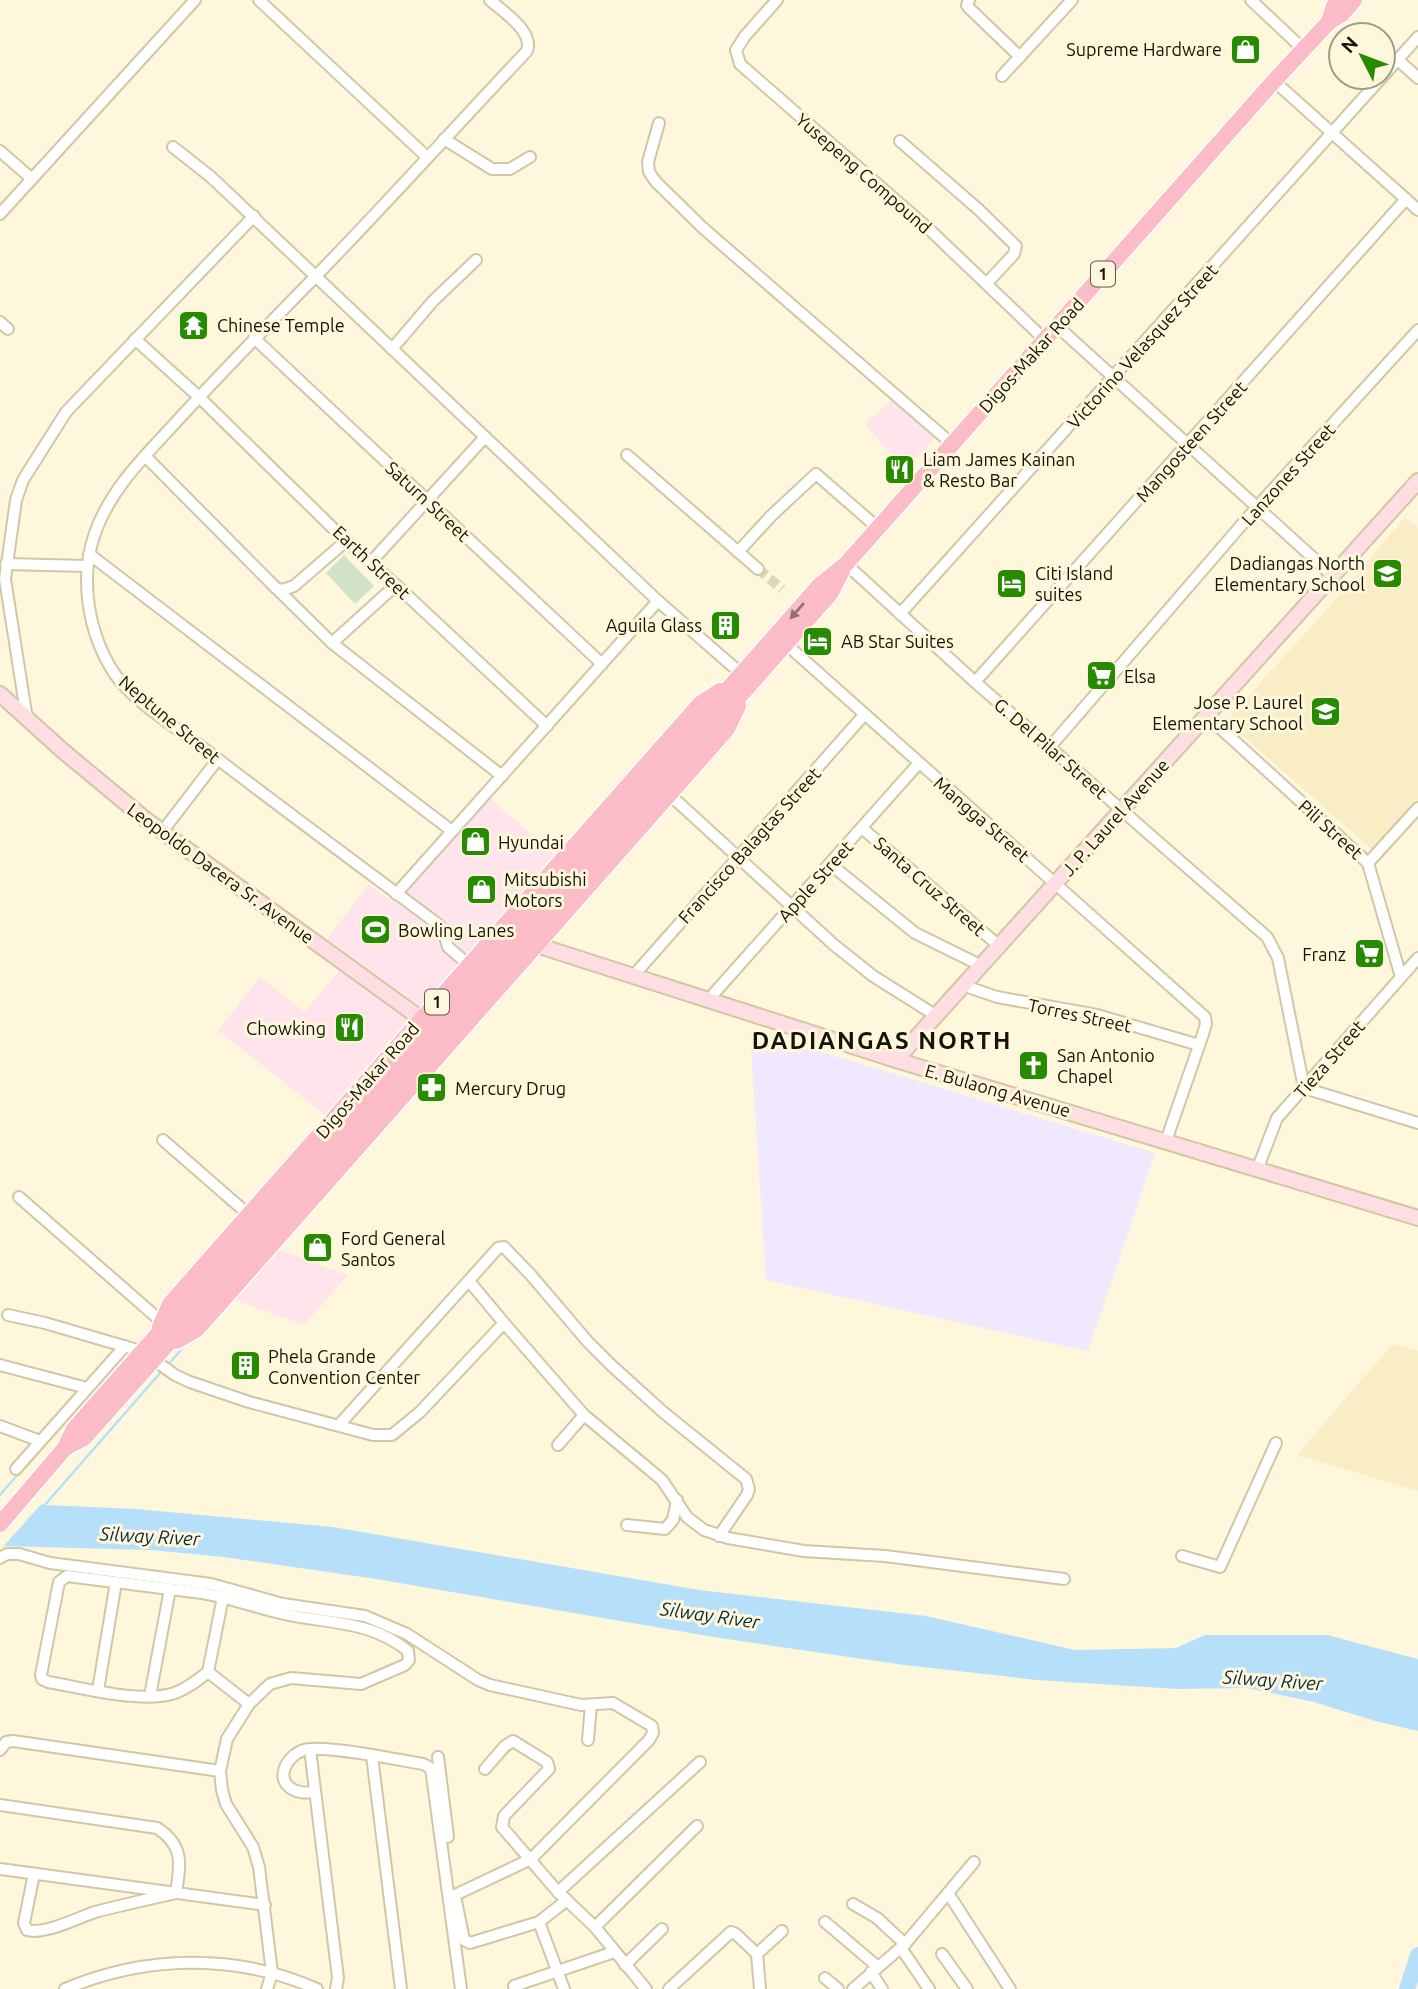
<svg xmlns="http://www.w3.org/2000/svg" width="1418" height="1989" viewBox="0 0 1418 1989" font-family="Ubuntu,sans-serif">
<rect width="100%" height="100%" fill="#fef7dc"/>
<!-- commercial -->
<g fill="#ffe5eb">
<path d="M897,395L938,434L905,470L865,424Z"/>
<path d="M488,796L556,856L421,1007L327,939L369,884L393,902Z"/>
<path d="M341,968L412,1020L328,1117L218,1030L260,977L305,1012Z"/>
<path d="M278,1249L348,1275L304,1325L234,1300Z"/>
</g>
<!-- industrial -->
<path fill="#efe8fe" d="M750,1030L1155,1153L1088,1351L766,1280Z"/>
<!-- built -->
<g fill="#f8edc4">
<path d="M1405,517L1418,528V803L1375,852L1226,721L1320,617Z"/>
<path d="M1393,1344L1418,1351V1491L1297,1455Z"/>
</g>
<!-- green -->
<path fill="#d2e1c9" d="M344,555L374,586L355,604L326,573Z"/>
<!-- water -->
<path fill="#b6e0fa" d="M0,1503L136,1509L333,1527L699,1590L926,1616L1075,1650L1176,1648L1205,1635H1327L1418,1659V1731L1375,1721L1314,1702L1247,1688L1177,1689L1037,1680L904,1665L720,1638L376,1579L224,1557L151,1550L0,1546Z"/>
<!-- pier -->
<path fill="#fef7dc" d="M0,1499L43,1502L1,1549H0Z"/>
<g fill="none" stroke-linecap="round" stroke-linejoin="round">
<!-- stream -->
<g stroke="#b6e0fa" stroke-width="2.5">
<path d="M168,1365L187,1343"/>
<path d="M0,1495L19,1473"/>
<path d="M43,1507L161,1372"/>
</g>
<!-- river -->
<path stroke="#b6e0fa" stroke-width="16" d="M1407,1989L1418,1955"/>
<!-- street-tunnel -->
<path stroke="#dbd5bc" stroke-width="10" stroke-dasharray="10 5" stroke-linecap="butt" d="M758,569L782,589"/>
<defs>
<g id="street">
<path d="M259,0L427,157"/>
<path d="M777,0L745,36L736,50L740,64L931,231L1045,340"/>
<path d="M969,0L967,5L969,8L1020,57"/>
<path d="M1251,0L1303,49"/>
<path d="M1398,60L1418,78"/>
<path d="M1002,76L1072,0"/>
<path d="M1383,76L1418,37"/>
<path d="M1274,81L1418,210"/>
<path d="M659,123L648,162L649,172L656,182L703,228L952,444"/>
<path d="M444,139L492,169H510L530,157"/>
<path d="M900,141L978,209L1016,246L1014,254L987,283"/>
<path d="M173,147L211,177L658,601L746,678"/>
<path d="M0,151L32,179"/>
<path d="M0,214L195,0"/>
<path d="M0,322L8,329"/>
<path d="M1057,326L1332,575"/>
<path d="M254,338L602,664"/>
<path d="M135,339L199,397L346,541L396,585L547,726"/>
<path d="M392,349L433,301L476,260"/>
<path d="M627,455L758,569"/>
<path d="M145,456L276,588L282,590L294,586L346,541"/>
<path d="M738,552L771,516L816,474L878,528"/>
<path d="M89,554L452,831"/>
<path d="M371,562L485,437"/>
<path d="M6,564L87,566"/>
<path d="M846,564L975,682L1267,937L1278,958L1304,1088L1418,1123"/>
<path d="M396,585L332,643L502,776"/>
<path d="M276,588L332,643"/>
<path d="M900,614L1382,77"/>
<path d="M786,644L1205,1017L1206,1024L1203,1034L1166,1141"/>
<path d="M975,682L1406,199"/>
<path d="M1207,716L1368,863L1401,977"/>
<path d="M27,719L5,579L16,500L23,480L66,412L254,216"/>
<path d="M1050,747L1257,507L1418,330"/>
<path d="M669,794L833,944L873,976L935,1015"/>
<path d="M862,828L998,945"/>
<path d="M162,832L218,759"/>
<path d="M1368,863L1418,808"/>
<path d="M830,864L915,933L980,965"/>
<path d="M396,894L658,601"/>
<path d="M469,965L448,947L444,933L439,925C360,866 280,807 202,747C174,726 133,701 114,673C88,633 79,578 95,533C111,488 145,456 177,421C222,372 268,325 315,277C387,203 456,126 527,51C534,31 503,12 490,0"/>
<path d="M634,975L864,715"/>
<path d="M962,985L997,997L1097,1015L1199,1045"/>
<path d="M709,999L919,763"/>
<path d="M163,1140L249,1215"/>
<path d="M1257,1170L1277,1118L1418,958"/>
<path d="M19,1197L162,1322"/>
<path d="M469,1281L504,1323"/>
<path d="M8,1315L45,1323L144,1352"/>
<path d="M154,1360L175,1375L190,1382L249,1402L373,1435H392L420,1412L504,1323L584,1415L662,1480L687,1517L704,1530L728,1538L804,1551L885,1556L1064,1579"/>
<path d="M0,1365L87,1388"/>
<path d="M339,1425L498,1248L504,1247L530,1274L588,1342L611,1365L663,1412L746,1479L749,1489L747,1495L719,1536"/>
<path d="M0,1426L40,1441"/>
<path d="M558,1445L584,1415"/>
<path d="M16,1469L125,1346"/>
<path d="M627,1525L665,1529L673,1520L677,1500"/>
<path d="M1182,1556L1220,1567L1276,1443"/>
<path d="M0,1558L7,1554H19L50,1563L211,1584L283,1604L365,1616L407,1634L478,1680L490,1685L581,1705L613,1703L652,1726L653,1733L649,1740L531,1859L455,1895"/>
<path d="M223,1597L208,1672C198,1680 188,1688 175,1693C141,1704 84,1688 48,1682L42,1679L41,1675L59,1582L67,1576L202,1593C228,1597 254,1607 280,1613C325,1624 369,1619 408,1651L409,1660L405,1665L361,1684L291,1678L270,1684L249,1704L227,1739L220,1771L222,1790L226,1804L253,1847L259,1867L272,1973L267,1989"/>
<path d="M208,1672L249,1704"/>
<path d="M98,1690L116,1582"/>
<path d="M150,1696L170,1589"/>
<path d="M588,1740L591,1705"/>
<path d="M310,1749L338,1978L336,1989"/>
<path d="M0,1750L6,1742L13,1741L220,1771"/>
<path d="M372,1756L401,1989"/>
<path d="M438,1757L448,1837"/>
<path d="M485,1769L505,1746L513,1741L547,1762L549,1769L504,1816L502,1827L558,1892L595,1927L646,1989"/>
<path d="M315,1792C308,1793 300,1793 294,1790C273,1780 287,1755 304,1750C324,1744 398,1760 423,1764L431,1768L461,1989"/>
<path d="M0,1805L157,1828C185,1846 180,1865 176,1893C149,1899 122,1905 95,1912C77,1918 45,1935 27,1930L24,1923L34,1874"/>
<path d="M0,1869L265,1905"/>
<path d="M558,1892L700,1762"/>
<path d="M948,1893L1010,1989"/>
<path d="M456,1901L464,1940L470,1943L539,1922L567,1900"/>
<path d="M853,1904L877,1918L905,1944"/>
<path d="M539,1922L564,1989"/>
<path d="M825,1922L878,1967"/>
<path d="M595,1927L697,1826"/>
<path d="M901,1948L929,1989"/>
<path d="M942,1954L967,1989"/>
<path d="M625,1965L662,1929"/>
<path d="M871,1972L882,1989"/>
<path d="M825,1978L838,1989"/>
<path d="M514,1986L614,1952"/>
<path d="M65,1989C146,1955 236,1953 317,1989"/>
<path d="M669,1989L731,1932L736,1934L757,1954"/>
<path d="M760,1989L757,1954L782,1931"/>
<path d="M853,1989L905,1944L974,1862"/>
</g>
<g id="secondary">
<path d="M0,694L63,751L145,819L431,1026"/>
<path d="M527,942L896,1060L1418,1218"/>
<path d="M896,1060L1418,481"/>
</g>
<g id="primary">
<path d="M1329,22L1334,6L1339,0"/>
<path d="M160,1327L170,1304L700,704L720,691"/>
<path d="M177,1341L197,1329L222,1301L727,729L738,706"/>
<path d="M65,1448L84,1438L165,1347L830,594L842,571"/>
<path d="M0,1524L65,1448L74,1429L819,586L846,564L1274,81L1329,22L1342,14L1354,0"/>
</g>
</defs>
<!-- street casing -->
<use href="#street" stroke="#d0c7a7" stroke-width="14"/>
<!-- secondary casing -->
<use href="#secondary" stroke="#d0c7a7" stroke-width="18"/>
<!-- primary casing -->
<use href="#primary" stroke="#fff" stroke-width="19"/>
<!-- street -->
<use href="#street" stroke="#fff" stroke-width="10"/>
<!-- secondary -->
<use href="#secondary" stroke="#fedde3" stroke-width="14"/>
<!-- primary -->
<use href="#primary" stroke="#fcbcc7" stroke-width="16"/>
</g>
<!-- one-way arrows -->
<defs><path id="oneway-solid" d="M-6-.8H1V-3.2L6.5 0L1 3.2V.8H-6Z" transform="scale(1.75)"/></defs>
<use fill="#947071" href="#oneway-solid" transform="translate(797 611) rotate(131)"/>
<!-- icons -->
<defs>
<symbol id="shop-square" viewBox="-11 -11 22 22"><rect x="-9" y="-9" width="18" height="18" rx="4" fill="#278b00" stroke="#fef7dc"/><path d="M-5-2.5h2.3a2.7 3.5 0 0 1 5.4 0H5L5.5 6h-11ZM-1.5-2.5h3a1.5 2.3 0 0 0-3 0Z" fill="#fff"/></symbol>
<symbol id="temple-square" viewBox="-11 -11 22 22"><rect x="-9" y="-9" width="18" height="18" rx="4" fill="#278b00" stroke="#fef7dc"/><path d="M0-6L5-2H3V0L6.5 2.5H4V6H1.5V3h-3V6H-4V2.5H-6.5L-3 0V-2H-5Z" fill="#fff"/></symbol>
<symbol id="restaurant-square" viewBox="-11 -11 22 22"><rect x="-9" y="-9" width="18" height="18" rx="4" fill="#278b00" stroke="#fef7dc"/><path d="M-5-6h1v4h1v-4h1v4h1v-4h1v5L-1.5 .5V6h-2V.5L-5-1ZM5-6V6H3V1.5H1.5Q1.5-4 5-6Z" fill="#fff"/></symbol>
<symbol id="school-square" viewBox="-11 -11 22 22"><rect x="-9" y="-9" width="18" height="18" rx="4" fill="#278b00" stroke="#fef7dc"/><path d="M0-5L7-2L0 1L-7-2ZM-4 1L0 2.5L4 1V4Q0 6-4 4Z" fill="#fff"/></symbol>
<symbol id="hotel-square" viewBox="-11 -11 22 22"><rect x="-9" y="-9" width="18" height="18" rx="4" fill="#278b00" stroke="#fef7dc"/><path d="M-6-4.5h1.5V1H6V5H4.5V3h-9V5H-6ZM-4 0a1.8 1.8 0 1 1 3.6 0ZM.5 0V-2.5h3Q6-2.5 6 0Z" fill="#fff"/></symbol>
<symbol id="building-square" viewBox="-11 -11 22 22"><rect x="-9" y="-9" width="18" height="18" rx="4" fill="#278b00" stroke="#fef7dc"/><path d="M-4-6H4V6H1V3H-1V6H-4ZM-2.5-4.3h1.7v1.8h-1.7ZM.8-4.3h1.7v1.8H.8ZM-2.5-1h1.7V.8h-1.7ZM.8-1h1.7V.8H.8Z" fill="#fff"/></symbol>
<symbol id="supermarket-square" viewBox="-11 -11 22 22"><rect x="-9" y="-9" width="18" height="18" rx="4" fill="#278b00" stroke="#fef7dc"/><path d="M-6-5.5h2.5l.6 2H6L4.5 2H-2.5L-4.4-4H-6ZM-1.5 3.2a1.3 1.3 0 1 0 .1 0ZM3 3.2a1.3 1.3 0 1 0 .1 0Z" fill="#fff"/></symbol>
<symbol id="stadium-square" viewBox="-11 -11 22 22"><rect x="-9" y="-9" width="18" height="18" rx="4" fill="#278b00" stroke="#fef7dc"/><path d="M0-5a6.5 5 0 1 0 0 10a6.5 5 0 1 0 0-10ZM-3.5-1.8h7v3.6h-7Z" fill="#fff"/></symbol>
<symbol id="church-square" viewBox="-11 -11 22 22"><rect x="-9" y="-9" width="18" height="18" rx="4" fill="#278b00" stroke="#fef7dc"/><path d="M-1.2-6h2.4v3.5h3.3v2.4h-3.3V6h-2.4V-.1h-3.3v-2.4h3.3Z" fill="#fff"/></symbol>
<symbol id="pharmacy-square" viewBox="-11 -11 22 22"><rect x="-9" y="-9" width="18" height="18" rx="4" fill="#278b00" stroke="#fef7dc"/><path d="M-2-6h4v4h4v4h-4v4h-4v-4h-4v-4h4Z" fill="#fff"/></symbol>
</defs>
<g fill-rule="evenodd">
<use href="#shop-square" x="1228" y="32" width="35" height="35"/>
<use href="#temple-square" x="176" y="308" width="35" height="35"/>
<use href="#restaurant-square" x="882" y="452" width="35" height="35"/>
<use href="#school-square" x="1370" y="556" width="35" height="35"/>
<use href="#hotel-square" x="994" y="566" width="35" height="35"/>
<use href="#building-square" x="708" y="608" width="35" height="35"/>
<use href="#hotel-square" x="800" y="624" width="35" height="35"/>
<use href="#supermarket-square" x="1084" y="658" width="35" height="35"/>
<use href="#school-square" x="1308" y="694" width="35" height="35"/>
<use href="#shop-square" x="458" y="824" width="35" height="35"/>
<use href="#shop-square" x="464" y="872" width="35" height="35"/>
<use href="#stadium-square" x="358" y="912" width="35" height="35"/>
<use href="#supermarket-square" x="1352" y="936" width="35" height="35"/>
<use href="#restaurant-square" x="332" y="1010" width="35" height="35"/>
<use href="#church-square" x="1016" y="1048" width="35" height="35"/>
<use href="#pharmacy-square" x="414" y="1070" width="35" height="35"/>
<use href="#shop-square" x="300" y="1230" width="35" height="35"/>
<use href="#building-square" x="228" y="1348" width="35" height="35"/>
</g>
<g text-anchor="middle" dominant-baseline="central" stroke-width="6" stroke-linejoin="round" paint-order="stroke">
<!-- shield labels -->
<g fill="#fef7dc" stroke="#5c5747" stroke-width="2">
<rect x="1091" y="261.5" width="24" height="25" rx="5"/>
<rect x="425" y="989.5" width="24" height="25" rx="5"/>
</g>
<g font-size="16" font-weight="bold" fill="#161307">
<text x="1103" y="274">1</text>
<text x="437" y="1002">1</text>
</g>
<!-- poi labels -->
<g font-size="18" fill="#161307" stroke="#fef7dc" text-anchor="start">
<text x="1222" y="49" text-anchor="end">Supreme Hardware</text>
<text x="217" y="325">Chinese Temple</text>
<text x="923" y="459">Liam James Kainan<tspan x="923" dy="21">&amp; Resto Bar</tspan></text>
<text x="1365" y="563" text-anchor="end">Dadiangas North<tspan x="1365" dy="21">Elementary School</tspan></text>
<text x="1035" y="573">Citi Island<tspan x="1035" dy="21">suites</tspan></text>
<text x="702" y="625" text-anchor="end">Aguila Glass</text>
<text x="841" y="641">AB Star Suites</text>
<text x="1124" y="676">Elsa</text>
<text x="1303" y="702" text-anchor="end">Jose P. Laurel<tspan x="1303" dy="21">Elementary School</tspan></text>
<text x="498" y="842">Hyundai</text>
<text x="504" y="879">Mitsubishi<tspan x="504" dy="21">Motors</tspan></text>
<text x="398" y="930">Bowling Lanes</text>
<text x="1346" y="954" text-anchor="end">Franz</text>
<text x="326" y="1028" text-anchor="end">Chowking</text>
<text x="1057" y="1055">San Antonio<tspan x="1057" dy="21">Chapel</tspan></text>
<text x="455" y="1088">Mercury Drug</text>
<text x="341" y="1238">Ford General<tspan x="341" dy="21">Santos</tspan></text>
<text x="268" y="1356">Phela Grande<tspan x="268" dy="21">Convention Center</tspan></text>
</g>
<!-- street labels -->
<g font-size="18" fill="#161307" stroke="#fef7dc">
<text transform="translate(864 173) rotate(41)">Yusepeng Compound</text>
<text transform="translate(1142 346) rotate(-48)">Victorino Velasquez Street</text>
<text transform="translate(1031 355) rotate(-48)">Digos-Makar Road</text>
<text transform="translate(1191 441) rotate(-48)">Mangosteen Street</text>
<text transform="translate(1288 474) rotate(-48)">Lanzones Street</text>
<text transform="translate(428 501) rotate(43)">Saturn Street</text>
<text transform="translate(372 562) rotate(43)">Earth Street</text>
<text transform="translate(170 719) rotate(40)">Neptune Street</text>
<text transform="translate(1051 748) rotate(41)">G. Del Pilar Street</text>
<text transform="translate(1115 817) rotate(-48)">J. P. Laurel Avenue</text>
<text transform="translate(982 819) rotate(41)">Mangga Street</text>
<text transform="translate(1331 829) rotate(42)">Pili Street</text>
<text transform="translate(749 845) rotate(-48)">Francisco Balagtas Street</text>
<text transform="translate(221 873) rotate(36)">Leopoldo Dacera Sr. Avenue</text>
<text transform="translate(815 881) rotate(-48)">Apple Street</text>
<text transform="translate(930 886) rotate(41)">Santa Cruz Street</text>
<text transform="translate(1080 1015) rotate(12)">Torres Street</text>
<text transform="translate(1329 1059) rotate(-49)">Tieza Street</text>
<text transform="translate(367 1080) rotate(-49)">Digos-Makar Road</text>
<text transform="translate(998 1090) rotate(16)">E. Bulaong Avenue</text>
</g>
<!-- water labels -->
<g font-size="19" font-style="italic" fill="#092d3f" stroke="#fef7dc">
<text transform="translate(150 1536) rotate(3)">Silway River</text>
<text transform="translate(710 1615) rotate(8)">Silway River</text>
<text transform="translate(1273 1680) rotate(4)">Silway River</text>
</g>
<!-- district labels -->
<g font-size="24" font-weight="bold" letter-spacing="2" fill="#161307" stroke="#fef7dc">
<text x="882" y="1040">DADIANGAS NORTH</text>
</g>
</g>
<!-- north arrow -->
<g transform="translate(1362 56) rotate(312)"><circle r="33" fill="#fef7dc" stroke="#a19c87" stroke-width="2"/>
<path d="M0-5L12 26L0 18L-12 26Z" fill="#278b00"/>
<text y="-10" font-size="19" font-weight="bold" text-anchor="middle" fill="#161307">N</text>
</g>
</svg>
